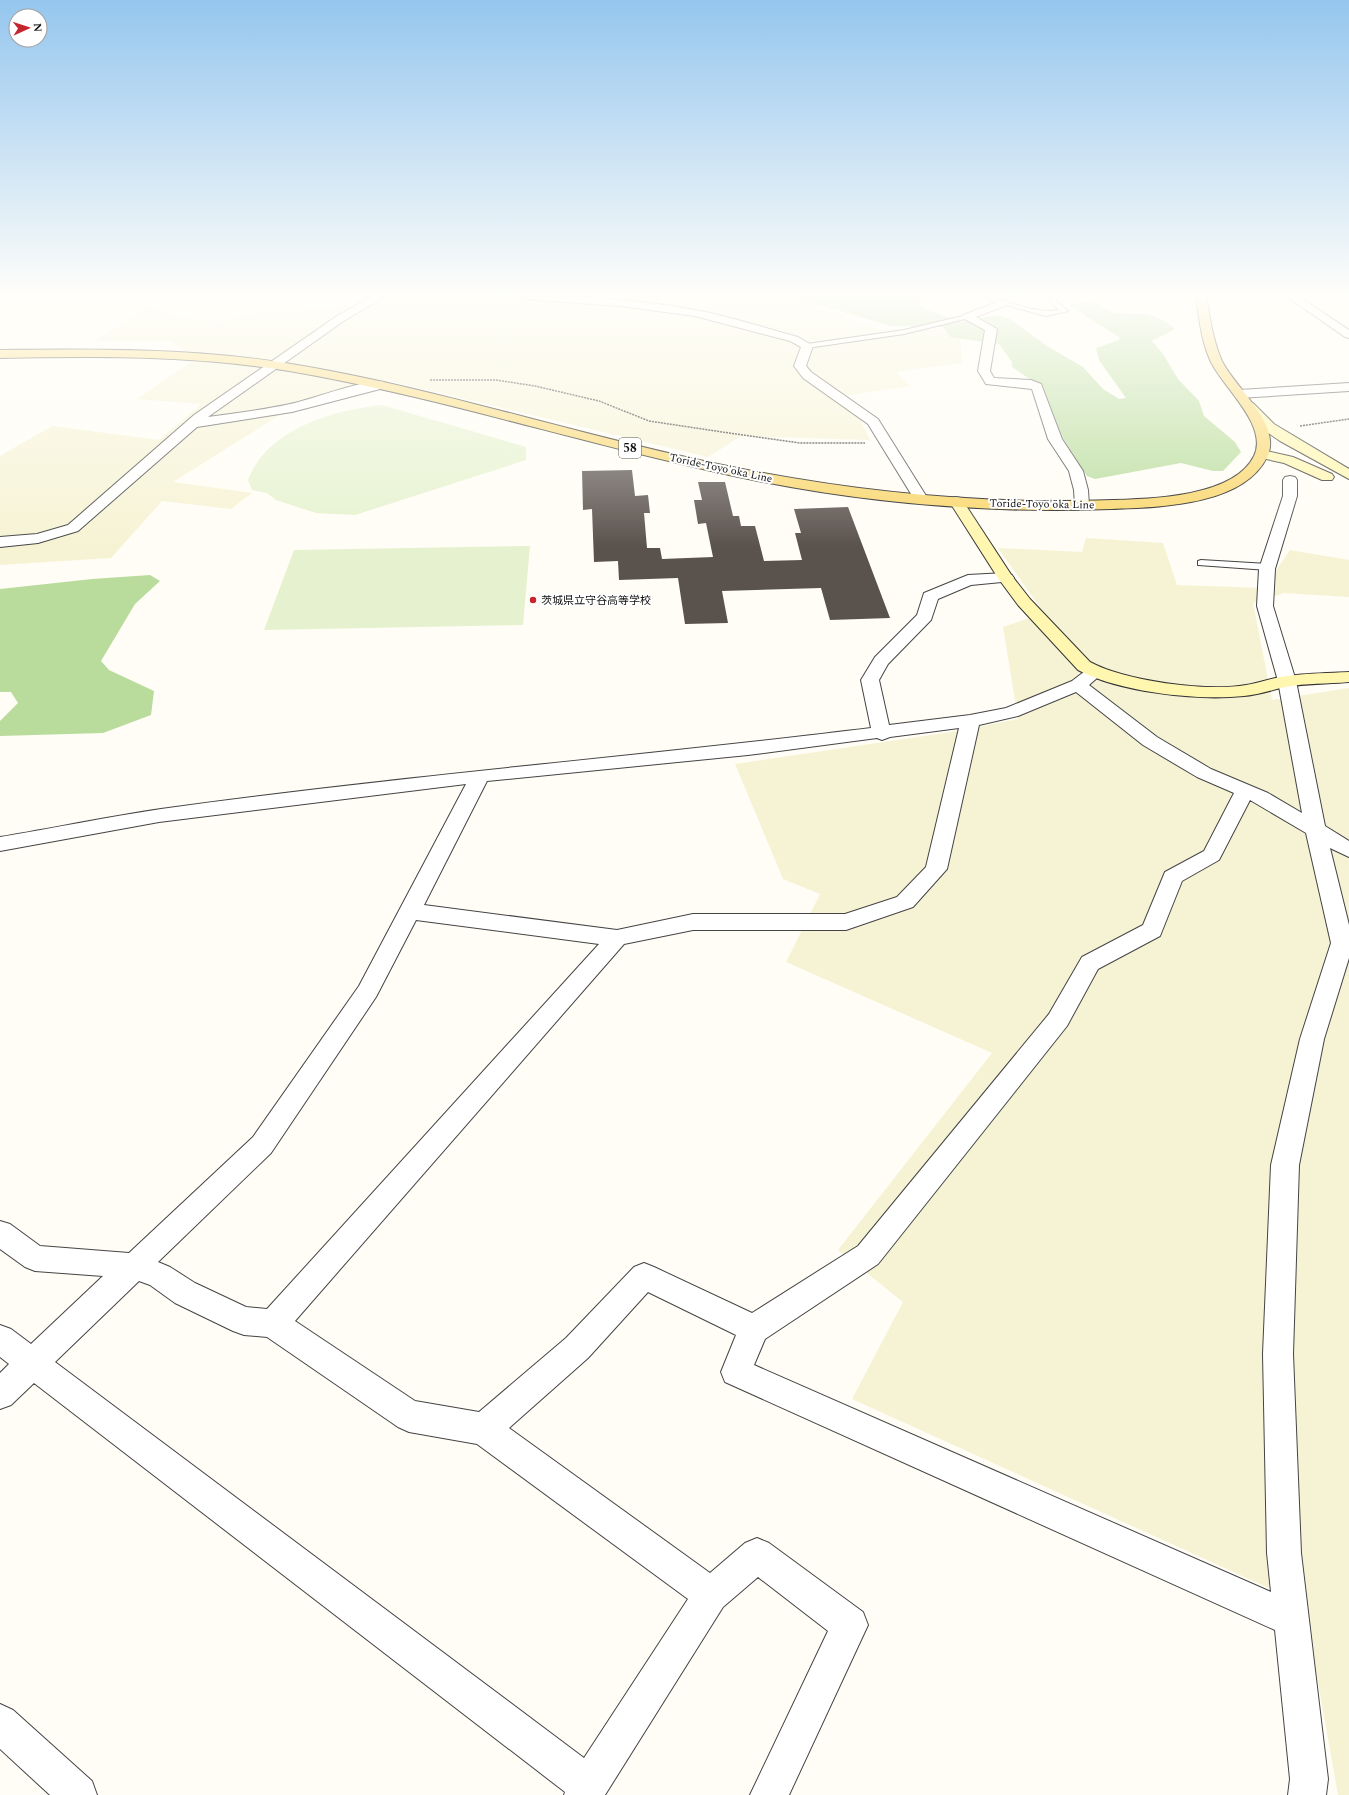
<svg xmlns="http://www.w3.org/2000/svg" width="1349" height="1795" viewBox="0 0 1349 1795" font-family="Spectral,'Noto Sans JP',serif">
<rect width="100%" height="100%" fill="#fffdf5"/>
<!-- farmland -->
<g fill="#f6f3d4">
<path d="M384,296H786L887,332L935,327L960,338L962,363L896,372L910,386L848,395L870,440L741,436L708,457L389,381L280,415L173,482L252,493L231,509L162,501L111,558L0,565V456L52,426L159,440L201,404L137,399L191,362L173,341H95L150,306L176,317L221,321L270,310L339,309Z"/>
<path d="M1086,538L1163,543L1177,585L1264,588L1290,550L1349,560V597L1284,593L1253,603L1272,700L1349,688V1795H1338L1304,1604L852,1399L903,1302L838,1250L992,1053L786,962L820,894L783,879L735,764L951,732L1018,719L1003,627L1044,613L998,548L1082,552Z"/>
</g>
<!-- forest -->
<g fill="#b9dc9c">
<path d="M791,296H920L922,308L961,322L997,315L1010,319L1047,346L1083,367L1103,389L1119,399L1126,398L1099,360L1096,348L1119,340V337L1069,305C1077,303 1088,301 1097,304C1103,306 1109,312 1116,313C1143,316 1151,309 1175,329L1152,341L1163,354L1178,379L1199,401L1204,416L1235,442L1241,452L1223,471H1213L1181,463L1095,479L1087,476L1063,438L1043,388L1012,367V362L999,344L950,337L943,327L890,326Z"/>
<path d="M150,575L160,581L135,604L101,661L109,670L154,691L151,715L103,733L0,736V721L18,703L11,692H0V589L92,579Z"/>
</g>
<!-- pitch -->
<g fill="#e6f2cf">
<path d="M382,405L526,447V460L355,515L316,513L276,500L267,493L252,490L248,480C267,429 333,410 382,405Z"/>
<path d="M530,546L523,625L264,630L294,550Z"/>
</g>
<!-- building -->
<path fill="#5a524d" d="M632,470L635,496L648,495L650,513H644L647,548H660L662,559L713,557L706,523L698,524L694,500H702L698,482H725L733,516H739L741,526H755L764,561L802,560L795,533H801L794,509L848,507L890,618L830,620L821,588L722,591L728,623L685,624L678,578L619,580L618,561L594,562L592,509L583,510L582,471Z"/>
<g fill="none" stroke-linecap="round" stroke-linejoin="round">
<defs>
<g id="lane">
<path d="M974,296C1003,296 1030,315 1059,310L1050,302L1049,296H1055L1056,301L1068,311L1046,316Z"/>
<path d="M967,315L970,317L969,318L904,334L807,348L804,346L807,344L904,330Z"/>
<path d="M1201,560L1268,564L1273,567L1268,570L1198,565V561Z"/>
</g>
<g id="street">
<path d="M0,296H8L0,301Z"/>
<path d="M373,296H386L345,320L208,417C236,413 263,410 290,404C311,400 366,378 384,382L386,385L384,388L292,412L197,427L78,531L38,543L0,547V537L37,534L68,525L194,415L337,316Z"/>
<path d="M520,296C578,296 638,299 695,310C730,316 764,328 798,337L813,346L806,366L811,372L878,419L928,499L926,502H916L868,424L803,378L794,366L801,347L790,341L695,316L620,306L525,299Z"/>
<path d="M1286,296H1298L1349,330V338L1345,337Z"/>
<path d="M1003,300L1007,301L1008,303L1007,305L976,317L997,329L990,371L994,378L1031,380L1041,384L1062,439L1083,471L1088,490L1089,506L1087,509H1077L1075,506L1074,490L1069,471L1048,439L1032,389L986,384L978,371L985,330L961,317L963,315Z"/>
<path d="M1349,383V391L1239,398L1233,394L1239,390Z"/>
<path d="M1290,476L1295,477L1297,480V496L1275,569L1273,606L1296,681L1325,826L1349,841V857L1330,848L1349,925V958L1324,1039L1299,1165L1293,1354L1301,1553L1328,1779L1326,1795H1288L1290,1779L1275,1630L725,1382L721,1372L736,1335L648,1292L588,1358L509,1428L710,1573L745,1543L757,1538L769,1543L863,1612L868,1625L789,1795H750L828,1631L758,1577L723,1607L605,1795H564L565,1792L34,1383L11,1405L0,1409V1373L9,1364L0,1357V1325L11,1329L31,1344L103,1276L35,1271L25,1267L0,1249V1221L10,1224L40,1246L129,1253L253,1137L359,986L466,784L159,822L0,851V837C54,828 107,817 161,809C397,776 635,757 871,728L861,680L875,657L917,615L924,593L968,575L1006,573L1012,575L1014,578L1012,581L971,585L938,599L931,620L888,664L879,680L889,725L970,715L1006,708L1072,681L1089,668L1095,667L1101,668L1104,672L1089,685L1157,737L1211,769L1268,793L1302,813L1278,681L1257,606L1259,569L1283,496V480L1285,477ZM1076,692L1143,745L1197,777L1234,793L1204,851L1165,872L1143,925L1082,957L1049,1014L858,1246L752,1313L654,1267L644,1263L634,1267L566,1338L479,1412L415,1401L295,1321L624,944L693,930H846L913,907L947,869L979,725L1018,716ZM959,728L926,867L897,897L845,914H693L617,930L424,905L487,781L748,755L877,738L882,740L890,737ZM1250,800L1306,833L1331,943L1300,1039L1271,1165L1263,1354L1267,1553L1271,1592L754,1365L765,1339L878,1264L1067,1026L1098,969L1160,936L1182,881L1219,860ZM416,920L599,944L267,1309L246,1307L195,1283L170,1267L158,1262L271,1153L376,997ZM139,1281L150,1285L175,1303L233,1331L244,1335L267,1337L398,1427L409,1432L477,1444L688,1599L584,1758L55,1362Z"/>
<path d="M0,1704L13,1710L92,1781L97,1795H50L0,1749Z"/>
</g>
<g id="secondary">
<path d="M1248,402L1253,403L1274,424L1349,469V479L1280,441L1264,430L1242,406Z"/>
<path d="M1262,450L1293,457L1332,474L1334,477L1332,480H1322L1284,463L1257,457L1255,454L1257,451Z"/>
<path d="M956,497L961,498L1012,576L1030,599L1090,662C1125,681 1207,692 1246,685C1260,683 1274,677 1288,676C1308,673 1329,673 1349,672V682C1328,684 1306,683 1285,687C1272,690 1258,695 1244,696C1197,701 1119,692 1078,670L1018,605L998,578L949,501L951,498Z"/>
</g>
<path id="primary" d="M1196,296H1206C1210,318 1213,341 1222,361C1235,388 1283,425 1267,457C1243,506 1159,507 1112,509C976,514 839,501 707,470C567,439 430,395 289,371C193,355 96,356 0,358V350C95,349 191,348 285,363C430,386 569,433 713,463C844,491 978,505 1113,500C1151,499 1234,497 1254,456C1269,425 1222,387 1210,360C1201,340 1199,317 1196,296Z"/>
</defs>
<!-- lane casing -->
<use href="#lane" stroke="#444" stroke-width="2"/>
<!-- street casing -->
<use href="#street" stroke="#444" stroke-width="2"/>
<!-- secondary casing -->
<use href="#secondary" stroke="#333" stroke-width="2"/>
<!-- primary casing -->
<use href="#primary" stroke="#222" stroke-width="2"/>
<!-- path -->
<g stroke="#333" stroke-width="1.5" stroke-dasharray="2 1" stroke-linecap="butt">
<path d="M430,380H496L535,386L599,401L649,421L729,433L800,443H865"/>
<path d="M1300,426L1349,419"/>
</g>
<!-- lane -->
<use href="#lane" fill="#fff" fill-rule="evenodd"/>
<!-- street -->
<use href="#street" fill="#fff" fill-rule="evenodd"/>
<!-- secondary -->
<use href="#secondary" fill="#fff6b0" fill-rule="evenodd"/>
<!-- primary -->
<use href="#primary" fill="#f9d66b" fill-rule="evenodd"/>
</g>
<!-- sky -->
<linearGradient id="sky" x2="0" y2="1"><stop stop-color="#95c6ee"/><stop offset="0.54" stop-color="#fffefa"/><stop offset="1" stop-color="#fffefa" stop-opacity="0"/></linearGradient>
<rect width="1349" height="547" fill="url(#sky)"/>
<!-- markers -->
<circle fill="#c4262e" stroke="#fff" stroke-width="1.5" cx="533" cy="600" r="4"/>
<g text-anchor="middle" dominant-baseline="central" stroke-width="4" stroke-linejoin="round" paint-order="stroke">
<!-- far-street labels -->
<g font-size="11" fill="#111" stroke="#fff">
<text transform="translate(721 468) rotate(12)">Toride-Toyo'oka Line</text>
<text transform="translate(1042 504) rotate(1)">Toride-Toyo'oka Line</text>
</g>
<!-- far-poi labels -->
<g font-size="11" fill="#111" stroke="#fff" text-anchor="start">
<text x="541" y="600">茨城県立守谷高等学校</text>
</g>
<!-- shield labels -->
<rect fill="#fff" stroke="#585858" stroke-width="1" x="619" y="438" width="22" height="20" rx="3"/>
<g font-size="12" font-weight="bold" fill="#111">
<text x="630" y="448">58</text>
</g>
</g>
<!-- north arrow -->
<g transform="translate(28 28) rotate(87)"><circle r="19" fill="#ffffff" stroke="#a0a0a0"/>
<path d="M0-3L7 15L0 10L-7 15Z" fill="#c4262e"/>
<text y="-6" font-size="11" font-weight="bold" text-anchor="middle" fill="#111111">N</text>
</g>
</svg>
